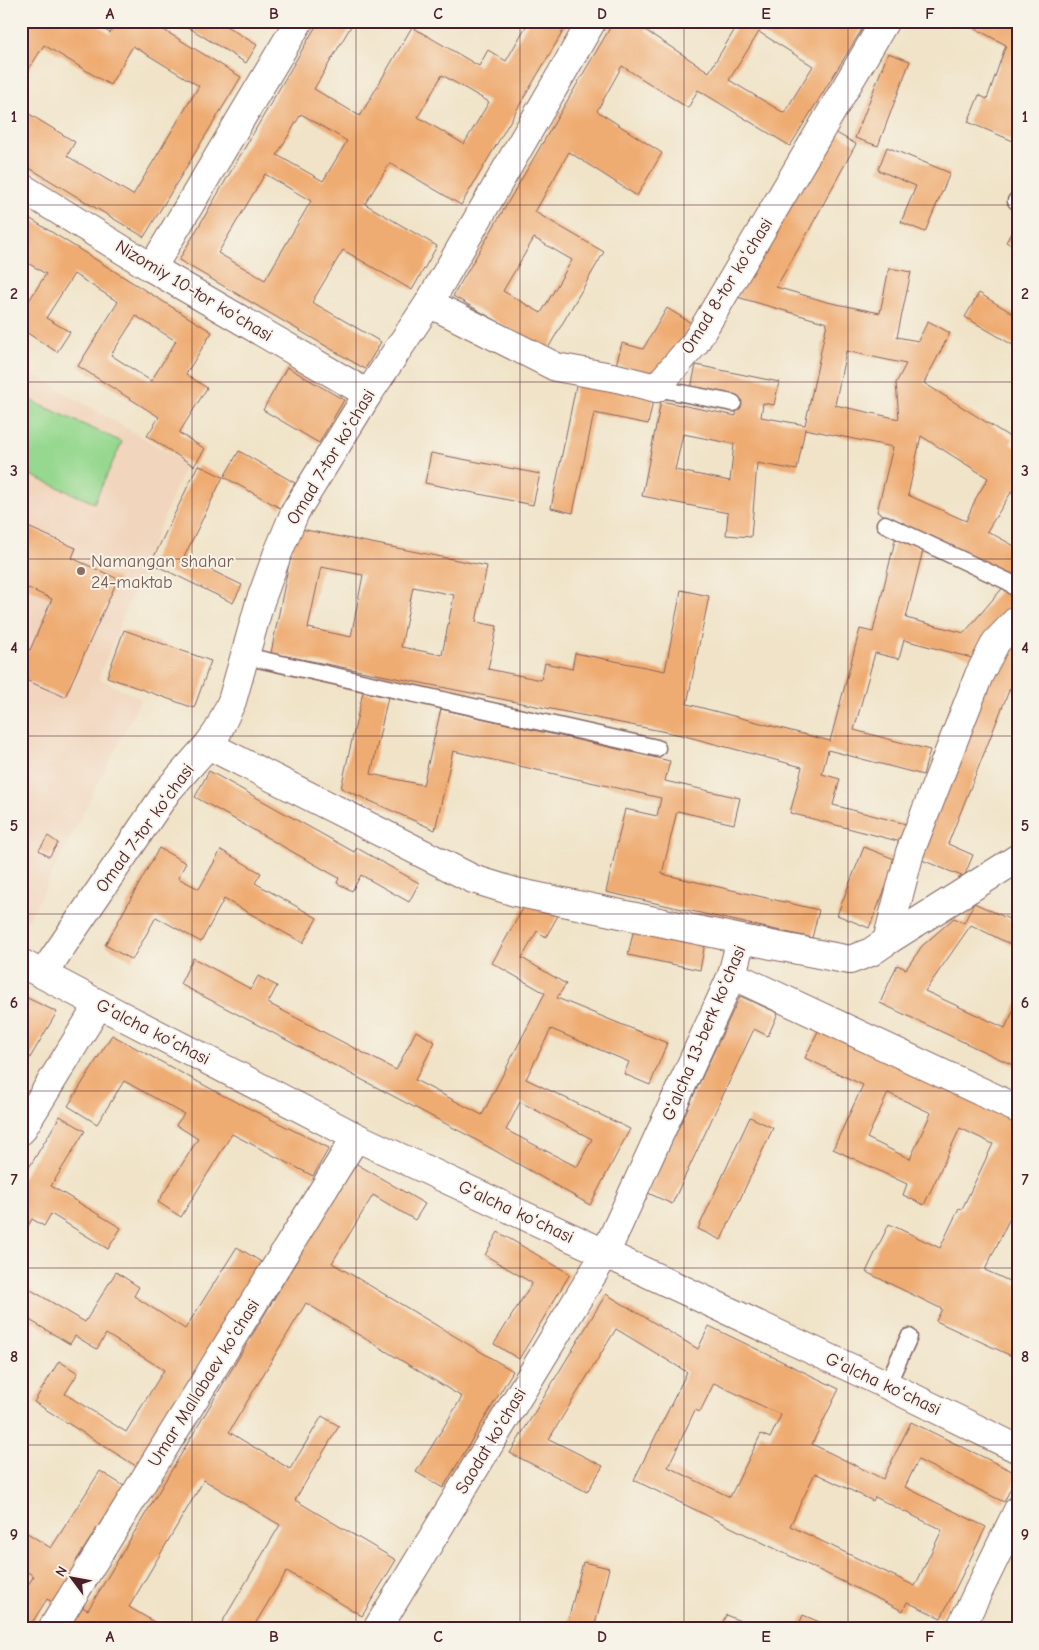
<svg xmlns="http://www.w3.org/2000/svg" width="1039" height="1650" viewBox="0 0 1039 1650" font-family="'Comic Neue',sans-serif">
<rect width="100%" height="100%" fill="#f7f3e8"/>
<filter id="ink" filterUnits="userSpaceOnUse"><feTurbulence type="fractalNoise" baseFrequency=".02" numOctaves="2"/><feDisplacementMap in="SourceGraphic" scale="10" xChannelSelector="R" yChannelSelector="G"/><feConvolveMatrix kernelMatrix="1 2 1 2 8 2 1 2 1" color-interpolation-filters="sRGB"/></filter>
<filter id="wash" filterUnits="userSpaceOnUse"><feTurbulence type="fractalNoise" baseFrequency=".0096" numOctaves="4" result="noise"/><feDisplacementMap in="SourceGraphic" scale="20" xChannelSelector="R" yChannelSelector="G"/><feGaussianBlur stdDeviation="1.12" result="paint"/><feColorMatrix in="noise" values="0 0 0 0 0 0 0 0 0 0 0 0 0 0 0 0 0 1.4 0 .05"/><feComposite in="paint" operator="in"/></filter>
<g filter="url(#wash)">
<rect width="100%" height="100%" fill="#f0e3c7"/>
<!-- built -->
<path fill="#f1d5bd" d="M21,367L186,463L98,678L141,699L29,919L21,915Z"/>
<!-- green -->
<path fill="#96d88f" stroke="#707c5d" d="M21,396L122,442L94,503L21,471Z"/>
<g id="blocks">
<!-- building -->
<g fill="#efac72" fill-rule="evenodd">
<path d="M23,21H90L110,33L117,21H149L241,77L144,237L21,163V109L75,142L67,156L133,195L199,86L133,46L110,85L44,45L21,82V24Z"/>
<path d="M178,21H218L257,45L246,63Z"/>
<path d="M319,21H354L314,89L360,116L412,27L479,66L488,50L506,61L529,21H569L461,205L390,163L365,204L437,246L412,290L343,250L312,302L381,342L365,369L179,260ZM442,75L489,102L464,144L418,117ZM301,114L347,141L323,181L277,155ZM265,174L311,201L265,280L218,253Z"/>
<path d="M614,21H650L645,30L709,72L740,21H826L830,24L832,21H867L790,146L698,90L688,108L622,66L597,111L662,153L637,196L569,152L535,212L604,252L547,350L453,296ZM759,32L813,66L784,113L729,80ZM534,238L572,260L541,313L503,291Z"/>
<path d="M961,21H1018V77L1014,88L1018,90V143L968,122L979,95L987,99L1006,45Z"/>
<path d="M888,53L910,61L878,146L855,138Z"/>
<path d="M831,130L856,144L807,234L776,287L827,302L880,313L889,268L911,272L897,337L918,341L928,321L950,333L924,383L1013,439L1010,444L1018,449V494L1012,491L987,531L1018,548V581L966,553L877,512L893,447L805,429L797,470L757,463L751,537L726,535L728,513L642,496L661,401L736,416L737,398L691,388L696,365L779,382L774,405L763,403L761,417L805,425L827,323L737,297ZM846,351L906,364L896,383L899,419L835,405ZM683,434L734,444L730,481L675,470ZM921,436L988,478L976,498L966,521L908,495Z"/>
<path d="M887,147L950,173L925,232L901,222L916,186L878,170Z"/>
<path d="M21,213L212,332L186,374L207,388L179,433L205,449L194,466L147,436L159,417L78,366L118,302L74,274L46,318L70,332L57,352L21,329V313L46,274L21,259ZM136,316L176,341L151,381L111,355Z"/>
<path d="M1018,221V249L1006,242Z"/>
<path d="M979,293L1015,315L1018,311V348L965,317Z"/>
<path d="M667,308L691,323L659,376L616,365L622,343L643,349Z"/>
<path d="M287,367L344,400L319,443L263,410Z"/>
<path d="M577,381L654,397L648,424L594,413L573,513L551,508Z"/>
<path d="M239,451L295,483L280,508L224,477Z"/>
<path d="M431,453L540,474L533,505L425,483Z"/>
<path d="M198,465L223,477L184,557L242,585L233,603L151,563Z"/>
<path d="M21,524L76,548L72,558L118,579L65,697L21,678V646L30,650L52,599L21,585Z"/>
<path d="M296,528L487,566L476,622L497,626L488,669L541,680L545,663L572,669L575,653L665,671L681,590L709,596L687,704L830,741L860,629L873,632L896,536L923,550L906,618L964,633L1006,584L1018,594V604L972,658L904,640L899,659L875,653L854,730L930,750L923,775L828,750L822,774L840,779L833,805L910,825L905,843L790,813L802,767L681,735L271,653ZM321,567L363,575L351,637L308,628ZM413,587L454,595L442,655L401,647Z"/>
<path d="M124,630L211,661L194,708L107,677Z"/>
<path d="M1018,630V696L1010,688L948,844L973,855L964,877L917,858L1002,645Z"/>
<path d="M363,692L388,697L371,774L423,785L441,709L670,761L665,781L740,798L734,824L677,811L662,874L819,910L812,938L606,892L625,809L657,816L661,798L453,751L435,830L341,788Z"/>
<path d="M209,771L354,852L357,848L419,883L409,902L361,875L352,891L337,883L339,878L195,797Z"/>
<path d="M48,836L58,843L49,857L39,850Z"/>
<path d="M864,847L897,860L869,928L837,915Z"/>
<path d="M159,848L186,863L178,878L199,889L221,850L261,873L255,883L317,918L303,943L224,899L201,942L156,917L132,960L105,945Z"/>
<path d="M974,903L1018,923V948L971,925L925,991L1005,1028L1018,1001L1017,1067L880,1003L897,965L906,969L922,946L954,918L964,923Z"/>
<path d="M525,905L560,912L546,937L537,931L522,958L566,984L557,998L667,1043L650,1085L624,1074L629,1062L551,1029L526,1079L630,1129L590,1205L471,1137L180,984L193,958L251,989L258,976L277,986L268,1003L396,1070L416,1031L435,1042L415,1080L482,1115L545,993L492,963ZM520,1102L592,1139L577,1167L506,1130Z"/>
<path d="M634,928L705,943L700,970L628,955Z"/>
<path d="M21,995L57,1012L21,1073Z"/>
<path d="M740,996L778,1013L768,1036L754,1029L672,1204L648,1193Z"/>
<path d="M820,1027L1018,1121V1201L985,1270L1018,1285V1359L936,1321L942,1309L866,1272L889,1224L940,1248L959,1208L962,1209L993,1144L960,1128L924,1205L903,1195L907,1184L833,1149L863,1085L805,1058ZM888,1093L931,1113L910,1159L867,1138Z"/>
<path d="M112,1035L224,1096L329,1148L313,1176L232,1134L181,1217L158,1202L198,1139L176,1125L184,1114L124,1081L97,1124L68,1106Z"/>
<path d="M60,1116L85,1131L51,1186L121,1228L108,1249L51,1214L44,1226L32,1219L21,1238V1181Z"/>
<path d="M750,1117L773,1128L721,1240L698,1229Z"/>
<path d="M355,1163L425,1204L415,1220L373,1195L332,1263L513,1371L443,1488L416,1472L462,1397L306,1303L229,1432L290,1469L322,1416L339,1426L295,1500L396,1560L362,1616L287,1571L252,1629H218L280,1525L204,1480L129,1607L166,1629H69L82,1607L88,1610Z"/>
<path d="M498,1232L570,1274L519,1359L494,1344L532,1283L485,1255Z"/>
<path d="M237,1247L263,1263L136,1466L34,1402L59,1361L78,1373L65,1394L126,1432L164,1370L106,1334L97,1349L75,1336L70,1344L21,1315V1284L85,1322L116,1272L139,1287L134,1296L185,1329Z"/>
<path d="M606,1294L698,1349L709,1326L839,1389L812,1444L883,1479L911,1422L1018,1474L1004,1502L918,1460L905,1487L986,1527L941,1618L907,1602L903,1611L634,1480L687,1372L616,1329L549,1439L603,1466L587,1492L510,1453ZM714,1383L781,1415L770,1438L761,1434L730,1497L668,1467L695,1410L700,1412ZM815,1473L873,1501L875,1497L942,1530L915,1586L790,1526Z"/>
<path d="M100,1471L124,1486L76,1561L79,1563L54,1603L47,1599L28,1629H21V1589L24,1584L27,1586L34,1576L21,1568V1529L51,1548Z"/>
<path d="M583,1562L609,1568L594,1629H566Z"/>
<path d="M726,1615L759,1629H720Z"/>
<path d="M803,1615L829,1626L828,1629H797Z"/>
</g>
</g>
</g>
<g filter="url(#ink)">
<use href="#blocks" fill-opacity="0" stroke="#846462" stroke-width="1"/>
<g fill="none" stroke-linecap="round" stroke-linejoin="round">
<defs>
<g id="service">
<path d="M1016,201L1018,202"/>
<path d="M656,388L733,403"/>
<path d="M885,524L1009,582L1018,590"/>
<path d="M245,656L657,748"/>
<path d="M887,1385L909,1337"/>
</g>
<g id="minor">
<path d="M21,187L152,268L368,394"/>
<path d="M152,268L299,21"/>
<path d="M429,303L556,367L617,378L656,388L695,343L885,21"/>
<path d="M208,745L473,879L515,892L741,939"/>
<path d="M887,941L1018,858"/>
<path d="M43,974L168,790L208,745L218,731L232,701L260,602L277,555L295,512L368,394L429,303L592,21"/>
<path d="M732,975L1018,1109"/>
<path d="M21,1131L99,1004"/>
<path d="M52,1629L356,1137"/>
<path d="M377,1629L605,1254L732,975L741,939L850,960L871,952L887,941L910,852L979,675L996,642L1018,619"/>
<path d="M960,1629L1018,1510"/>
</g>
<path id="tertiary" d="M21,963L99,1004L356,1137L887,1385L1018,1449"/>
</defs>
<!-- service casing -->
<use href="#service" stroke="#846462" stroke-width="19"/>
<!-- minor casing -->
<use href="#minor" stroke="#846462" stroke-width="30"/>
<!-- tertiary casing -->
<use href="#tertiary" stroke="#846462" stroke-width="30"/>
<!-- service -->
<use href="#service" stroke="#fff" stroke-width="16"/>
<!-- minor -->
<use href="#minor" stroke="#fff" stroke-width="28"/>
<!-- tertiary -->
<use href="#tertiary" stroke="#fff" stroke-width="28"/>
</g>
</g>
<!-- grid -->
<path fill="none" stroke="#4a1f2b" stroke-width="1" stroke-opacity="0.55" d="M192,21V1629M356,21V1629M520,21V1629M684,21V1629M848,21V1629M21,205H1018M21,382H1018M21,559H1018M21,736H1018M21,914H1018M21,1091H1018M21,1268H1018M21,1445H1018"/>
<!-- markers -->
<circle fill="#8d6e63" stroke="#f7f3e8" stroke-width="2" cx="81" cy="571" r="5"/>
<g text-anchor="middle" dominant-baseline="central" stroke-width="4" stroke-linejoin="round" paint-order="stroke">
<!-- street labels -->
<g font-size="18" fill="#4a1f2b" stroke="#f7f3e8">
<text transform="translate(727 286) rotate(-58)">Omad 8-tor koʻchasi</text>
<text transform="translate(194 291) rotate(31)">Nizomiy 10-tor koʻchasi</text>
<text transform="translate(331 457) rotate(-59)">Omad 7-tor koʻchasi</text>
<text transform="translate(145 828) rotate(-54)">Omad 7-tor koʻchasi</text>
<text transform="translate(153 1032) rotate(27)">Gʻalcha koʻchasi</text>
<text transform="translate(704 1033) rotate(-67)">Gʻalcha 13-berk koʻchasi</text>
<text transform="translate(516 1212) rotate(25)">Gʻalcha koʻchasi</text>
<text transform="translate(204 1383) rotate(-58)">Umar Mallabaev koʻchasi</text>
<text transform="translate(883 1384) rotate(25)">Gʻalcha koʻchasi</text>
<text transform="translate(491 1441) rotate(-59)">Saodat koʻchasi</text>
</g>
<!-- education labels -->
<g font-size="18" fill="#785e54" stroke="#f7f3e8" text-anchor="start">
<text x="91" y="561">Namangan shahar<tspan x="91" dy="21">24-maktab</tspan></text>
</g>
</g>
<!-- margin -->
<rect width="1039" height="1650" fill="none" stroke="#f7f3e8" stroke-width="55"/>
<!-- north arrow -->
<g transform="translate(72 1578) rotate(302)" stroke="#f7f3e8" stroke-width="4" paint-order="stroke">
<path d="M0-4L9 19L0 12L-9 19Z" fill="#4a1f2b"/>
<text y="-8" font-size="14" font-weight="bold" text-anchor="middle" fill="#4a1f2b">N</text>
</g>
<rect x="28" y="28" width="984" height="1594" fill="none" stroke="#4a1f2b" stroke-width="2"/>
<g font-size="16" text-anchor="middle" font-weight="bold" fill="#4a1f2b">
<text x="110" y="19">A</text>
<text x="274" y="19">B</text>
<text x="438" y="19">C</text>
<text x="602" y="19">D</text>
<text x="766" y="19">E</text>
<text x="930" y="19">F</text>
<text x="14" y="122">1</text>
<text x="1025" y="122">1</text>
<text x="14" y="299">2</text>
<text x="1025" y="299">2</text>
<text x="14" y="476">3</text>
<text x="1025" y="476">3</text>
<text x="14" y="653">4</text>
<text x="1025" y="653">4</text>
<text x="14" y="831">5</text>
<text x="1025" y="831">5</text>
<text x="14" y="1008">6</text>
<text x="1025" y="1008">6</text>
<text x="14" y="1185">7</text>
<text x="1025" y="1185">7</text>
<text x="14" y="1362">8</text>
<text x="1025" y="1362">8</text>
<text x="14" y="1540">9</text>
<text x="1025" y="1540">9</text>
<text x="110" y="1642">A</text>
<text x="274" y="1642">B</text>
<text x="438" y="1642">C</text>
<text x="602" y="1642">D</text>
<text x="766" y="1642">E</text>
<text x="930" y="1642">F</text>
</g>
</svg>
